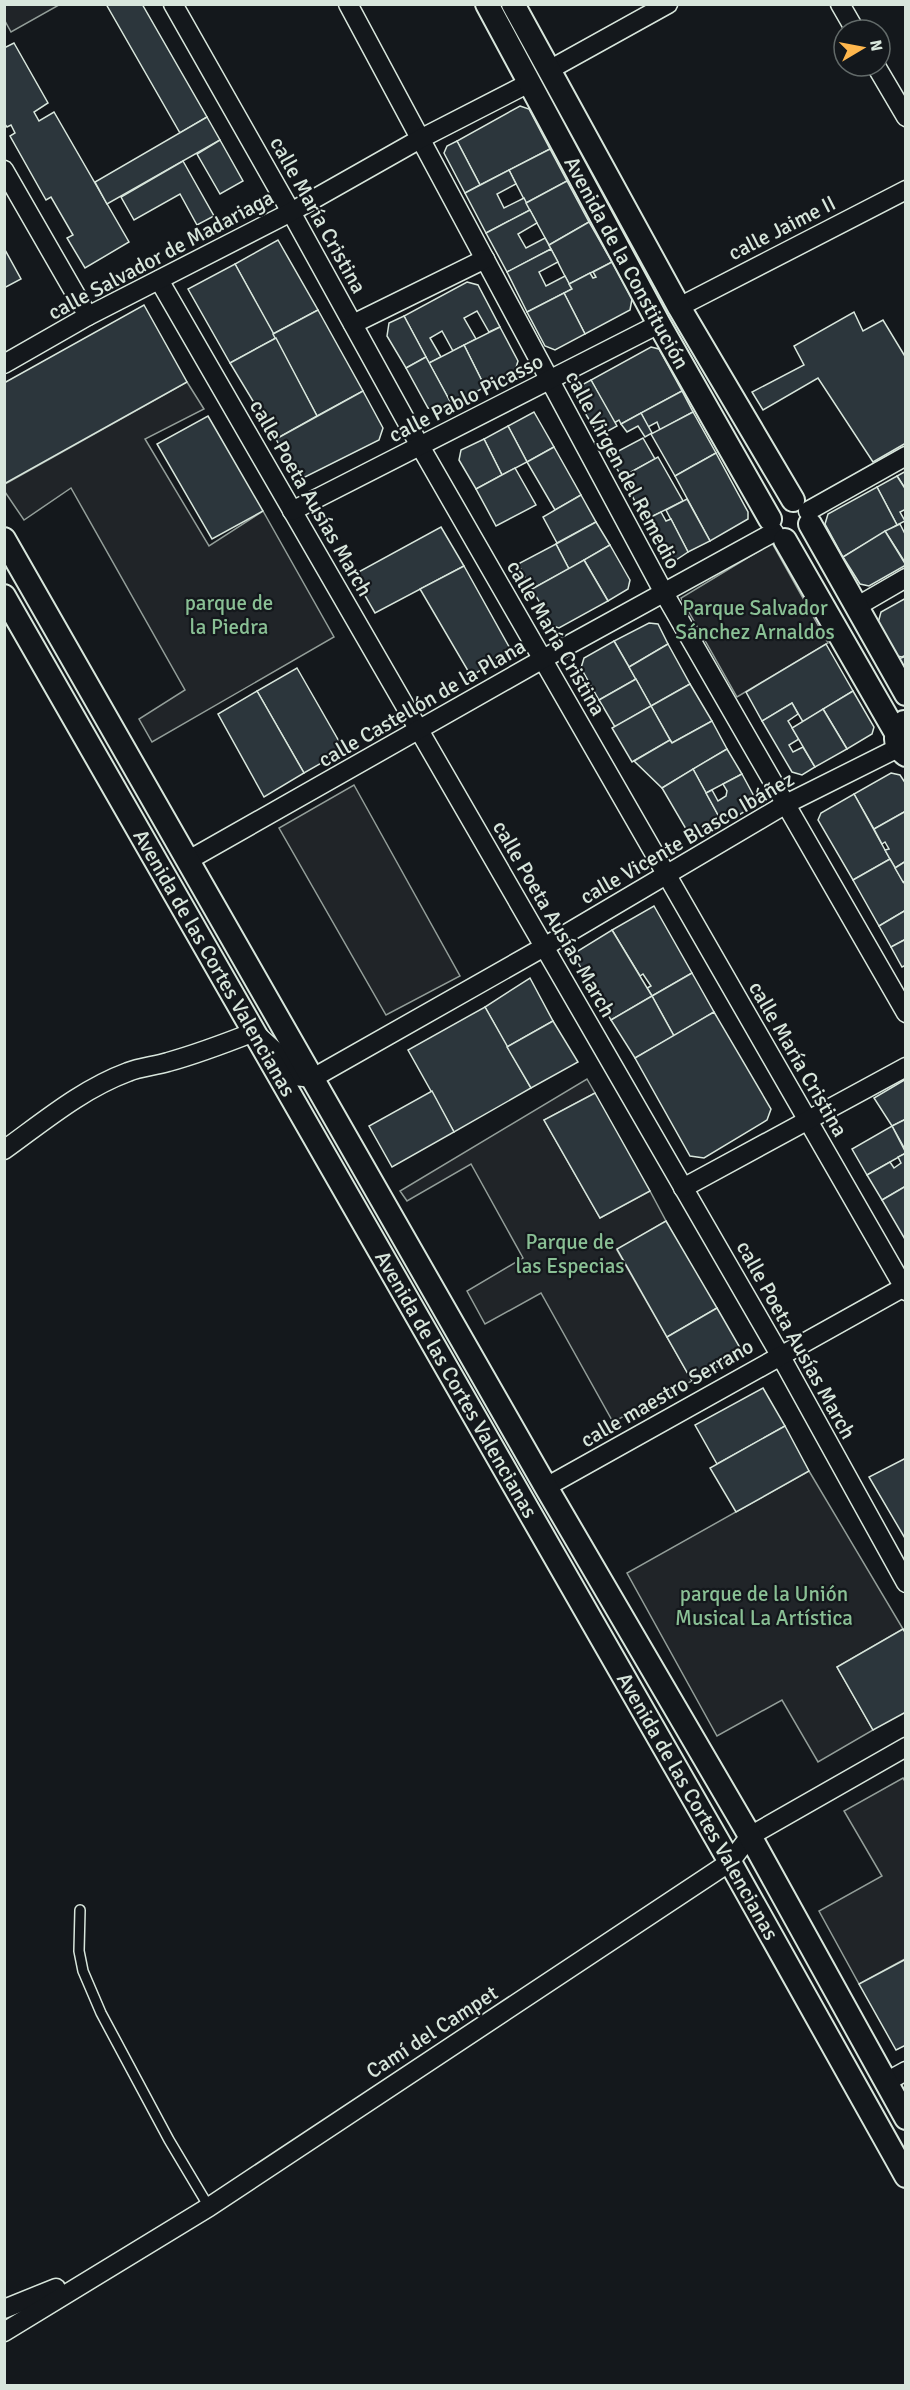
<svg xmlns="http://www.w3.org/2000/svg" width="910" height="2390" viewBox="0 0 910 2390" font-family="Signika,sans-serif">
<rect width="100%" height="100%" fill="#14181c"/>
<!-- green -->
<g fill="#202428" stroke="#939e99" stroke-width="1.5">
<path d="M4,5L5,4L59,5L11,32L5,21Z"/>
<path d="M187,382L204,409L145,439L209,546L263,511L334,637L152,742L139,719L185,690L71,488L24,520L5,492V484Z"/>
<path d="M772,543L828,643L737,697L681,598Z"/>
<path d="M354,785L460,976L386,1015L279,828Z"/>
<path d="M587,1079L595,1093L544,1120L600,1218L650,1191L666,1221L617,1250L692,1381L613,1422L541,1293L485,1324L467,1291L523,1258L471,1164L407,1201L400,1191Z"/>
<path d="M809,1471L903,1629L837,1667L873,1730L818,1762L782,1700L717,1736L627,1573Z"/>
<path d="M903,1778L906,1783L905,1959L859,1984L819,1911L882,1876L844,1811Z"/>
</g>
<!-- building -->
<g fill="#2c363c" stroke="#d8e6dc" stroke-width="1.5">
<path d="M106,4H142L207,117L180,133Z"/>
<path d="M14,43L48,103L34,112L39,121L54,112L129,242L85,268L67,238L73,235L51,197L46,200L10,136L15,133L11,125L7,127L4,123V48Z"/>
<path d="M520,106L529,109L550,149L480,185L457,141Z"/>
<path d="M207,117L220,140L107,204L95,182Z"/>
<path d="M220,140L243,181L220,194L197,154Z"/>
<path d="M457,141L480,185L465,193L444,153L447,146Z"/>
<path d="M550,149L567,181L526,203L509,170Z"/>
<path d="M183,161L214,216L197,225L180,194L134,220L121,197Z"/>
<path d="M509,170L516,184L497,194L504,208L524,198L530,210L486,233L465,193Z"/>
<path d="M567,181L589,222L549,245L526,203Z"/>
<path d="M530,210L537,223L518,234L526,248L545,238L551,249L507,272L486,233Z"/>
<path d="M589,222L612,262L569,284L549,245Z"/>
<path d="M278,240L318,310L273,334L235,264Z"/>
<path d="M4,248L21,279L4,288Z"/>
<path d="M551,249L558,262L539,272L546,286L565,276L572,289L527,312L507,272Z"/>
<path d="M612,262L632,299L630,310L585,334L564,293L572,289L569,284L590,273L593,278L596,277L593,272Z"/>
<path d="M235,264L276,338L230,363L188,289Z"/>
<path d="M467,282L478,285L500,327L489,332L477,311L464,318L476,339L453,351L442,331L430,338L441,357L429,363L404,316Z"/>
<path d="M564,293L585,334L555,350L545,346L527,312Z"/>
<path d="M144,305L187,382L4,484V383Z"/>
<path d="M318,310L363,391L317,416L273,334Z"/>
<path d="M854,312L863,331L883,320L906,358V443L873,462L818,378L763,410L752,392L804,365L794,346Z"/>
<path d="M404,316L426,357L406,368L387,336L389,323Z"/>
<path d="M500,327L518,361L515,371L485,387L464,345Z"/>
<path d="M276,338L317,416L276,439L230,363Z"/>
<path d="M464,345L485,387L452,405L429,363Z"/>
<path d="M651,347L659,349L682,391L621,424L619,420L614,423L591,380Z"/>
<path d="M426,357L452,405L442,411L428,408L406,368Z"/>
<path d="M591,380L617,426L599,436L576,398L578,387Z"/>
<path d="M363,391L383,428L379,440L305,477L296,476L276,439Z"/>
<path d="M682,391L693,412L660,430L657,422L648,427L641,413Z"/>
<path d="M534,412L554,447L527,462L508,426Z"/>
<path d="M693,412L716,453L675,476L651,434Z"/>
<path d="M641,413L652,433L645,437L638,426L627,432L621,424Z"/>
<path d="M208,416L263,511L212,539L157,444Z"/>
<path d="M508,426L527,462L502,475L484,439Z"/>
<path d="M643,438L655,459L622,477L609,456Z"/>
<path d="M484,439L502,475L476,489L459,460L461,450Z"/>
<path d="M554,447L581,495L555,510L527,462Z"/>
<path d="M716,453L748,512V519L710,541L675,476Z"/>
<path d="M658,457L683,501L645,520L622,477Z"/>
<path d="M515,468L536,505L496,526L476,489Z"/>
<path d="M906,471V490L897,476Z"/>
<path d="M897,476L906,490V509L900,512L905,521L897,525L877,487Z"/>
<path d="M877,487L897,525L843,557L825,524L828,514Z"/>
<path d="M581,495L596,522L557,543L543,517Z"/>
<path d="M687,499L710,541L688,552L666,510Z"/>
<path d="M661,512L666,521L671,519L688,552L676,560L668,558L645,520Z"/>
<path d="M596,522L610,545L569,569L556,544Z"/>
<path d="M900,524L906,536V564L885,531Z"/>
<path d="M441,527L464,566L375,613L353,575Z"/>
<path d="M885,531L906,565L869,586L860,584L843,557Z"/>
<path d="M556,544L569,569L532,589L518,564Z"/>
<path d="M610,545L630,580L628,589L608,601L584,560Z"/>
<path d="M584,560L608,601L559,628L553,626L532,589Z"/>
<path d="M464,566L512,652L471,676L420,589Z"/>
<path d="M906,598V655L902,657L897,656L878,623L881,612Z"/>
<path d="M649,623L658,624L668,644L629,667L614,641Z"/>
<path d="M614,641L636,679L599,700L581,668L584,658Z"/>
<path d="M668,644L690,684L651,706L629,667Z"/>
<path d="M826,644L853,691L803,722L792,703L762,721L746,692Z"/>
<path d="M906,656V677L896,660Z"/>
<path d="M297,668L344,750L304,773L257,691Z"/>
<path d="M636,679L651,706L615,727L599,700Z"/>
<path d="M690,684L712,721L672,743L651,706Z"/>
<path d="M257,691L304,773L264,797L218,714Z"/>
<path d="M853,691L874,727L872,734L847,749L823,709Z"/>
<path d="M792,703L798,714L788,721L799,739L789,745L793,752L803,747L815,767L802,775L792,772L762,721Z"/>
<path d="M651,706L670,740L632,762L612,728Z"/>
<path d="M823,709L847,749L815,767L792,728Z"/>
<path d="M712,721L727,749L662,788L634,761L670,740L672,743Z"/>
<path d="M727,749L742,774L706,793L693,769Z"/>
<path d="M693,769L723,824L693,841L662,788Z"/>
<path d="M891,773L900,775L906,784V811L874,829L854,794Z"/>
<path d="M742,774L756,800V805L723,824L706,793L712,790L718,801L726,796L727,791L723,784Z"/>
<path d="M854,794L890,859L853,880L818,820L821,813Z"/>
<path d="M906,811V861L895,868L885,850L889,849L885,842L882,844L874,829Z"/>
<path d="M890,859L906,886V910L879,926L853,880Z"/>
<path d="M906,861V880L903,882L895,868Z"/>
<path d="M654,906L692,973L652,996L647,988L651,986L643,974L640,976L612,930Z"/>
<path d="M906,910V939L891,947L879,926Z"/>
<path d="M612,930L652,996L611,1020L573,954Z"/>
<path d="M906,939V965L902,967L891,947Z"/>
<path d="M692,973L714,1012L674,1036L652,996Z"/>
<path d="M530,978L553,1021L507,1047L485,1007Z"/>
<path d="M652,996L674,1036L635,1058L611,1020Z"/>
<path d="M485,1007L531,1088L454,1132L408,1050Z"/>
<path d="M714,1012L771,1109L767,1120L704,1158L690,1156L635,1058Z"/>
<path d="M553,1021L578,1062L531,1088L507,1047Z"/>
<path d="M906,1079V1119L892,1126L874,1098Z"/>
<path d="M432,1091L454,1132L392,1167L369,1126Z"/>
<path d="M595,1093L650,1191L600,1218L544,1120Z"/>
<path d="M906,1119V1151L892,1126Z"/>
<path d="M892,1126L906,1153L867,1175L852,1149Z"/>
<path d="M906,1153V1186L882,1200L867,1175L890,1162L894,1168L901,1163L898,1157Z"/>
<path d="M906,1186V1241L882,1200Z"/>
<path d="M666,1221L717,1308L667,1337L617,1249Z"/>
<path d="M717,1308L743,1353L692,1381L667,1337Z"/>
<path d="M763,1388L785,1426L717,1464L695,1425Z"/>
<path d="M785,1426L809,1471L736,1512L710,1468Z"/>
<path d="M906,1458V1540L869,1477Z"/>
<path d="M903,1629L906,1634V1712L873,1730L837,1667Z"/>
<path d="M906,1959V2045L896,2050L859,1984Z"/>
</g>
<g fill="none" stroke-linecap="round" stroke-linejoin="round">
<defs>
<path id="service" d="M80,1910L79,1951L83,1971L101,2013L169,2140L209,2207"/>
<g id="minor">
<path d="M173,4L291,212L420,446L906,1291"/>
<path d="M348,4L664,593L906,1013"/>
<path d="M840,4L855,30"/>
<path d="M876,66L906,117"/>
<path d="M549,70L668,4"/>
<path d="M4,170L88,316"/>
<path d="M159,280L780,1355L906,1583"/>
<path d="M679,307L906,190"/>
<path d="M353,324L485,259"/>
<path d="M4,364L88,316L291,212L420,139L529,83"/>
<path d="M292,511L659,324"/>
<path d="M808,511L906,456"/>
<path d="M856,607L906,578"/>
<path d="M187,861L543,659L774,532"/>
<path d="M4,1150C43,1122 82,1089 128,1072C140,1067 155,1066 168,1062C197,1054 226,1043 254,1032L276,1052L294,1076L313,1078L544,947L786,804L898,748"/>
<path d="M683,1188L906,1067"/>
<path d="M546,1487L906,1286"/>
<path d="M886,2082L906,2071"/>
<path d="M4,2309L56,2288"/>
<path d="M4,2332L209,2207L730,1862L750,1836L906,1747"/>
</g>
<g id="tertiary">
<path id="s1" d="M487,4L659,324L770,519"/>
<path d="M513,4L679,307L793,500"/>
<path d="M810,524L906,694"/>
<path d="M4,539L546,1487L750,1836L906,2118"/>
<path d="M785,540L896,733"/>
<path id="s2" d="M4,596L730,1862L906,2176"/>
<path d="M904,722C893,732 893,746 906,755"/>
</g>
</defs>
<!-- service casing -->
<use href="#service" stroke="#d8e6dc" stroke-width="12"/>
<!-- minor casing -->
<use href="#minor" stroke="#d8e6dc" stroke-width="21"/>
<!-- tertiary casing -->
<use href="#tertiary" stroke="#d8e6dc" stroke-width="26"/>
<!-- service -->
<use href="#service" stroke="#14181c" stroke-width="9"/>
<!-- minor -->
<use href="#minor" stroke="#14181c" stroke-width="18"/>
<!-- tertiary -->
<use href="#tertiary" stroke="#14181c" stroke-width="22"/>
</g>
<g text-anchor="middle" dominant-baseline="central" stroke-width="4.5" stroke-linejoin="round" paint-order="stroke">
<!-- street labels -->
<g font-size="21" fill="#d8e6dc" stroke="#14181c">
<text transform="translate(318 215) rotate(61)">calle María Cristina</text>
<text transform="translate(782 228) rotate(-27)">calle Jaime II</text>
<text transform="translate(161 255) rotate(-28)">calle Salvador de Madariaga</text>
<text stroke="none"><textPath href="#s1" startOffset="294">Avenida de la Constitución</textPath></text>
<text transform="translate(466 398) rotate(-27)">calle Pablo Picasso</text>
<text transform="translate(623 470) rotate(62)">calle Virgen del Remedio</text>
<text transform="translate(311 498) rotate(60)">calle Poeta Ausías March</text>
<text transform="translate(556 638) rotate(60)">calle María Cristina</text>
<text transform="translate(422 703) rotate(-30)">calle Castellón de la Plana</text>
<text transform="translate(687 838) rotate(-30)">calle Vicente Blasco Ibáñez</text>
<text transform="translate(554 919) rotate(60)">calle Poeta Ausías March</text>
<text stroke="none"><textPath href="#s2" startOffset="423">Avenida de las Cortes Valencianas</textPath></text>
<text transform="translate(798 1059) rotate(60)">calle María Cristina</text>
<text transform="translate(796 1340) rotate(61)">calle Poeta Ausías March</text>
<text stroke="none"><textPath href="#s2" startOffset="909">Avenida de las Cortes Valencianas</textPath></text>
<text transform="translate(667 1393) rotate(-30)">calle maestro Serrano</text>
<text stroke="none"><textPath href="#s2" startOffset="1395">Avenida de las Cortes Valencianas</textPath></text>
<text transform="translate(432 2032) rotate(-33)">Camí del Campet</text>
</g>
<!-- park labels -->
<g font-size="21" fill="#8ac095" stroke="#14181c">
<text x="229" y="603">parque de<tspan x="229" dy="24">la Piedra</tspan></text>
<text x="755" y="608">Parque Salvador<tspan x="755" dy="24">Sánchez Arnaldos</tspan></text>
<text x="570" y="1242">Parque de<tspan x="570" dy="24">las Especias</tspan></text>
<text x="764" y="1594">parque de la Unión<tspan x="764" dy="24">Musical La Artística</tspan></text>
</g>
</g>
<!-- border -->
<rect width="910" height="2390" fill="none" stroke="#d8e6dc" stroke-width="12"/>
<!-- north arrow -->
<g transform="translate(862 48) rotate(80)"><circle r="28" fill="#14181c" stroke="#626a69" stroke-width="1.5"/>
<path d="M0-4.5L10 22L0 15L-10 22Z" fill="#ffb74d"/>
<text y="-9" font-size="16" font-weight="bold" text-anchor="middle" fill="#d8e6dc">N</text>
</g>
</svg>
